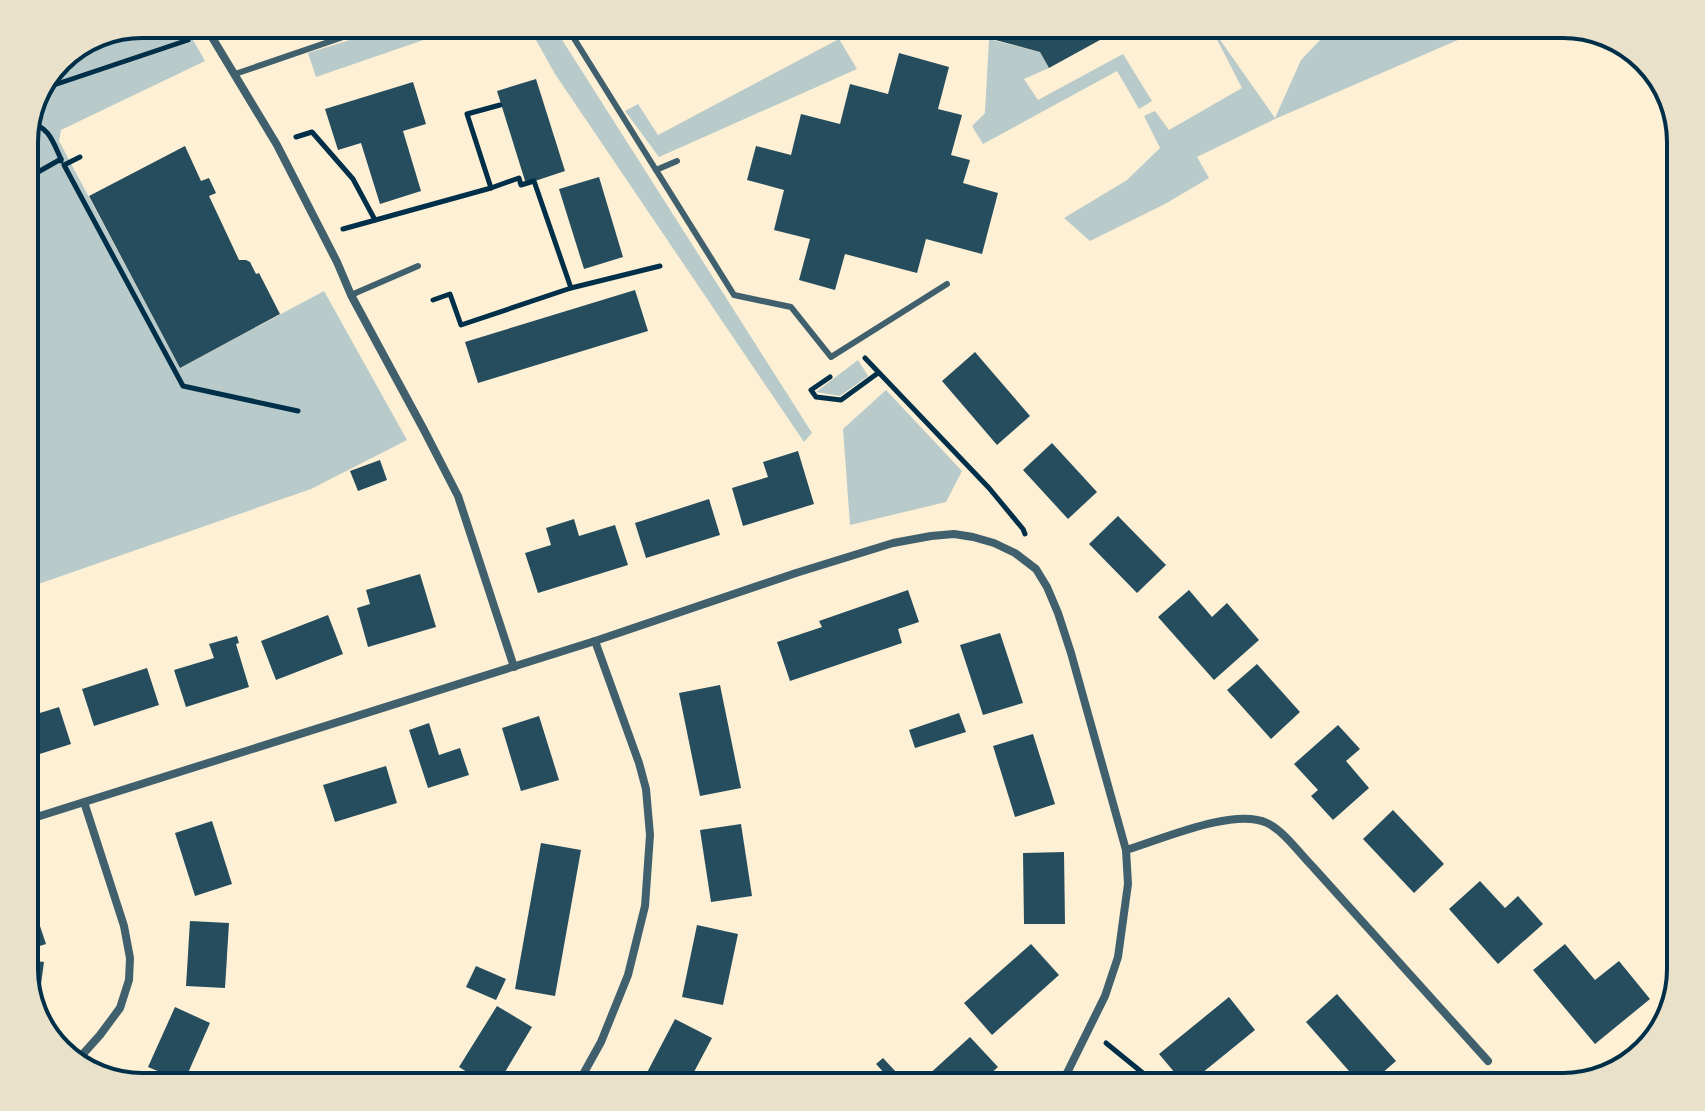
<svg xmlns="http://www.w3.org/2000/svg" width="1705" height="1111" viewBox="0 0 1705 1111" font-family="Literata,serif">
<rect width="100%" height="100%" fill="#fdf0d5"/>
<!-- green -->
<g fill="#b9caca">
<path d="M142,24H184L205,61L61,130L59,141L180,368L324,291L407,440L311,489L24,589V134L59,58Z"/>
<path d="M401,24H470L316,77L308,53Z"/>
<path d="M527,24H552L812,433L804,442L555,74Z"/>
<path d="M1209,24L1275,118L1301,60L1320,40L1363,24H1495L1275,119L1197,157L1209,178L1165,204L1090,241L1064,218L1127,180L1160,148L1144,116L1155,111L1169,130L1242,88Z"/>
<path d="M839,39L857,69L659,157L625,111L638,104L658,135Z"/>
<path d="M989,39L1040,52L1049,68L1024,79L1038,100L1123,54L1152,101L1139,109L1117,71L983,144L972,126L985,113Z"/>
<path d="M858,360L868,376L840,396L816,392Z"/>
<path d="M886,390L962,471L946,502L850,525L843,429Z"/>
</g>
<!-- building -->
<g fill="#264d5e">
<path d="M964,24H1129L1049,68L1040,52L969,33Z"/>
<path d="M899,53L949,67L938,109L962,115L951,155L970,160L963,183L998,193L982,254L926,239L917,273L845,254L835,290L799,280L810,239L774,230L784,190L747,180L756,146L791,155L801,114L840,124L850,84L888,94Z"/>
<path d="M536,79L565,171L526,184L497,91Z"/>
<path d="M413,82L426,124L403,131L421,191L380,204L361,143L338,150L325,109Z"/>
<path d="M185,146L201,181L209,178L216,193L209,196L239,260H246L250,262L256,274L259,273L280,314L180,368L89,196Z"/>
<path d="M599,177L623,257L584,269L559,189Z"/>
<path d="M635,290L648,331L478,383L465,342Z"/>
<path d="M975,352L1030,416L997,445L942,381Z"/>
<path d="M1052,443L1097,492L1068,519L1023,470Z"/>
<path d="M798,451L814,504L743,526L732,488L768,477L763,462Z"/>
<path d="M380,460L387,480L358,491L350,471Z"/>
<path d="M709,499L720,535L646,558L635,523Z"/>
<path d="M1118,516L1166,565L1137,593L1089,544Z"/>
<path d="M574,519L579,536L615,525L628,565L538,593L525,553L551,545L546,528Z"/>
<path d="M420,574L436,627L368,647L357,608L370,604L366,590Z"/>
<path d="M908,590L919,622L898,629L902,643L790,681L777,642L822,627L819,621Z"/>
<path d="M1189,590L1212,617L1227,603L1259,640L1214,680L1158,617Z"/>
<path d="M328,615L343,654L276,680L261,641Z"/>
<path d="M1000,633L1023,703L983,715L960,645Z"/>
<path d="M237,636L239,643L236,644L249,687L186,707L174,670L214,658L209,644Z"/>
<path d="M1257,664L1300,712L1271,739L1227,690Z"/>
<path d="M147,668L159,705L94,726L82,689Z"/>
<path d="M720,685L741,788L700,796L679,693Z"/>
<path d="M59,707L71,744L24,759V718Z"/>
<path d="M959,713L966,732L915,748L909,730Z"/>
<path d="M539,716L559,780L521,791L502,728Z"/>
<path d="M429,723L439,755L460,748L469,775L428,788L409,730Z"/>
<path d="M1338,725L1360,749L1346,761L1369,788L1333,820L1311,796L1318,790L1294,764Z"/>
<path d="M1033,734L1055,804L1015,817L993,746Z"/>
<path d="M386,766L397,803L335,822L323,785Z"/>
<path d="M1393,810L1444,864L1414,893L1363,839Z"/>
<path d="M212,821L232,884L195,896L175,833Z"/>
<path d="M741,824L752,896L711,902L700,830Z"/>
<path d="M541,843L581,850L555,996L515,989Z"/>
<path d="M1064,852L1065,924H1024L1023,853Z"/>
<path d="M24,878L46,944L24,951Z"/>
<path d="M1480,881L1505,908L1518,896L1543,924L1498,964L1449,909Z"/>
<path d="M190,921L229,923L225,988L186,986Z"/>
<path d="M697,925L738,934L723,1005L682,997Z"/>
<path d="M1031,944L1059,975L992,1035L964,1003Z"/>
<path d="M1565,944L1595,980L1619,961L1650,999L1595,1044L1533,970Z"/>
<path d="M28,960L44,962L41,984L26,982Z"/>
<path d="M476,966L506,979L496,1000L466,987Z"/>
<path d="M1337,994L1396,1061L1366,1087H1363L1306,1022Z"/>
<path d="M1229,997L1255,1030L1186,1086L1159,1054Z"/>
<path d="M497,1006L532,1027L496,1087H491L459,1067Z"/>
<path d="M175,1007L210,1023L184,1082L148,1067Z"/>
<path d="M675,1019L712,1038L686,1087H646L641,1084Z"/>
<path d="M970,1037L998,1067L976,1087H915Z"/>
<path d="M883,1058L910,1087H897L876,1064Z"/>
<path d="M1599,1066L1608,1075L1579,1083Z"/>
</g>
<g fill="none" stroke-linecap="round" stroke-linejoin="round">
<!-- path -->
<g stroke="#003049" stroke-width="5">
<path d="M1238,24L1247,27L1274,24"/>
<path d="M232,28L285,24"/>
<path d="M45,88L188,40"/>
<path d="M29,123C49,126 53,142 61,159"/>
<path d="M296,137L312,132L353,179L375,220"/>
<path d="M80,157L64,165L183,386L298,411"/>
<path d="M24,180L61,159V161"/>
<path d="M343,229L491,188L467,114L500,105"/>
<path d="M571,288L660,266"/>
<path d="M433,300L450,294L461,325L571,288L534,181L521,185L519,178L491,188"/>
<path d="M865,358L989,488L1023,529L1025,534"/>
<path d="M830,377L811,390L816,397L841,400L878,373"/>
<path d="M1106,1043L1160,1087"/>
</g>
<!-- service -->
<g stroke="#3f606c" stroke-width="6">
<path d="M565,24L656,170L677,161"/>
<path d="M235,74L381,24"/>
<path d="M656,170L734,295L791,307L831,357L947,284"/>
<path d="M351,295L418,266"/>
</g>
<!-- minor -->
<g stroke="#3f606c" stroke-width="8">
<path d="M204,24L277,145L337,262L351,295L424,430L458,496L514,667"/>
<path d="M24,821L595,641L796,573L893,543L931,536L954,534L973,537L994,543L1015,553L1036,569L1047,587L1058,613L1071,653L1126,850L1128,884L1118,957L1105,996L1067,1073L1058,1087"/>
<path d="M1126,850C1160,840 1234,807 1267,823C1285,832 1299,853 1313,867L1488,1061"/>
<path d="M74,1064L100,1035L120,1008L129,980L130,958L124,926L84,802"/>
<path d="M576,1087L601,1042L628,975L645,906L650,835L646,789L639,763L595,641"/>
</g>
</g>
<!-- crop -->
<path d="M0 0H1705V1111H0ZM142 38H1563A104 104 0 0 1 1667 142V969A104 104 0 0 1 1563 1073H142A104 104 0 0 1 38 969V142A104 104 0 0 1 142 38Z" fill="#e9e1ca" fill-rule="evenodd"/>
<path fill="none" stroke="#003049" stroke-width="4" d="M142 38H1563A104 104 0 0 1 1667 142V969A104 104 0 0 1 1563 1073H142A104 104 0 0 1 38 969V142A104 104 0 0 1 142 38Z"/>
</svg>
